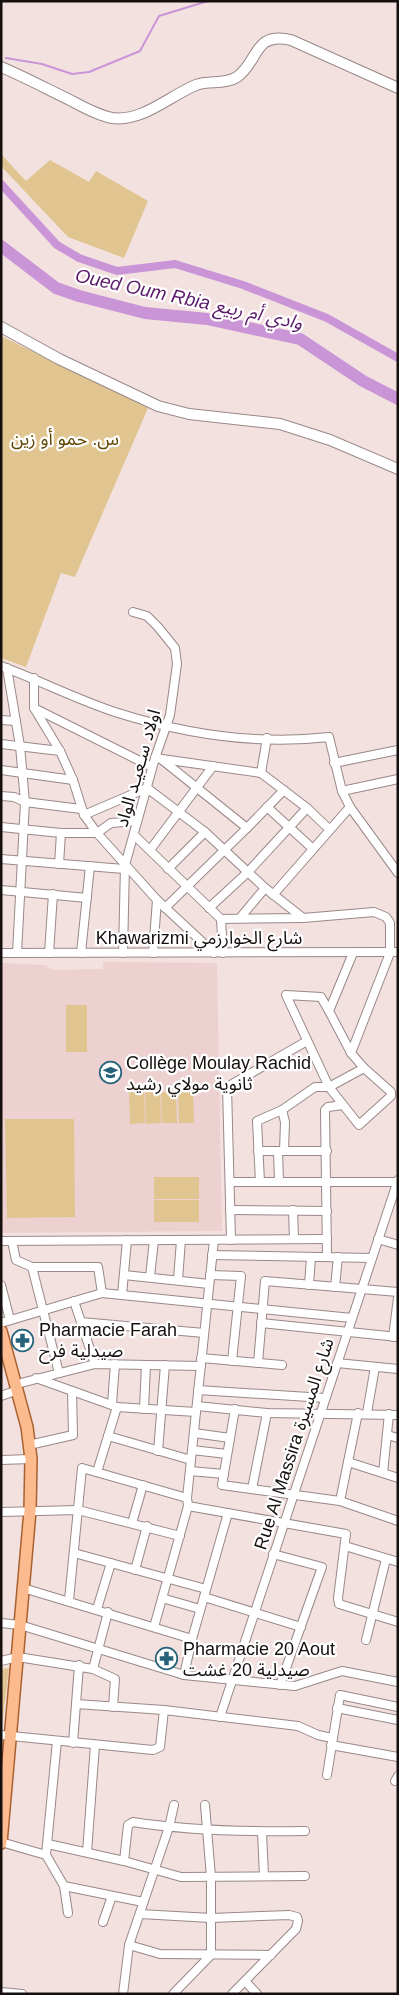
<svg xmlns="http://www.w3.org/2000/svg" width="399" height="1995" viewBox="0 0 399 1995" font-family="Arial,'Noto Sans Arabic',sans-serif">
<rect width="100%" height="100%" fill="#f3e1e0"/>
<!-- built -->
<path fill="#ecd1d0" d="M103,962L217,963L222,1231L1,1233V963L45,965L53,970L103,969Z"/>
<!-- green -->
<g fill="#e0c591">
<path d="M1,154L26,181L50,160L89,182L96,171L148,201L124,258L68,237L1,166Z"/>
<path d="M1,336L148,408L75,577L61,573L26,667L1,658Z"/>
<rect x="66" y="1005" width="21" height="47"/>
<path d="M144,1091L145,1123L130,1124L129,1092Z"/>
<path d="M160,1091L161,1123L146,1124L145,1092Z"/>
<path d="M176,1091L177,1123H162L161,1092Z"/>
<path d="M193,1091L194,1123H179L178,1092Z"/>
<path d="M5,1119H74L75,1217L7,1218Z"/>
<rect x="154" y="1177" width="45" height="22"/>
<rect x="154" y="1200" width="45" height="22"/>
<path d="M9,1668L2,1725H1V1669Z"/>
</g>
<g fill="none" stroke-linecap="round" stroke-linejoin="round">
<!-- stream -->
<path stroke="#c995d7" stroke-width="2" d="M6,58L42,64L72,74L89,72L140,51L159,16L208,1"/>
<!-- canal -->
<path stroke="#c995d7" stroke-width="8" d="M1,184L57,245L79,258L117,271L175,264L243,285L327,318L398,358"/>
<!-- river -->
<path stroke="#c995d7" stroke-width="12" d="M1,246L56,288L79,296L145,313L207,319L300,339L363,381L398,399"/>
<defs>
<g id="street">
<path d="M1,666C41,681 78,700 118,713C185,734 259,745 329,737L342,791L350,807L398,873"/>
<path d="M7,668L20,746L25,802L17,953"/>
<path d="M34,678V708L60,751L73,780L84,815L97,833L157,900L214,953"/>
<path d="M34,708L152,767"/>
<path d="M1,720L16,721"/>
<path d="M1,744L60,751"/>
<path d="M155,758L261,773L307,808L329,829"/>
<path d="M161,759L247,828"/>
<path d="M334,763L398,750"/>
<path d="M1,770L73,780"/>
<path d="M261,773L267,738"/>
<path d="M342,791L398,779"/>
<path d="M1,796L14,797L25,802L81,809"/>
<path d="M267,807L312,848"/>
<path d="M84,815L147,788L205,832L265,888L303,918"/>
<path d="M1,827L61,833H97L111,823L137,821"/>
<path d="M134,835L221,919L223,953"/>
<path d="M150,850L213,766"/>
<path d="M1,859L124,869"/>
<path d="M59,864L61,833"/>
<path d="M168,869L205,832"/>
<path d="M1,890L87,898"/>
<path d="M273,895L350,807"/>
<path d="M165,908L247,828L284,790"/>
<path d="M209,908L248,872L307,808"/>
<path d="M240,918L265,888"/>
<path d="M221,919L303,918L374,912L386,917L390,923V953L351,1053L329,1011L353,953"/>
<path d="M1,953L398,952"/>
<path d="M49,953L53,894"/>
<path d="M81,953L90,866"/>
<path d="M123,953L125,865L155,758L170,715L177,664L175,648L158,627L147,616L133,612"/>
<path d="M153,953L157,900"/>
<path d="M329,1011L321,997L286,995L329,1087L364,1068L351,1053"/>
<path d="M258,1151H327"/>
<path d="M278,1151L279,1182"/>
<path d="M284,1151L285,1122L282,1110L315,1087H329L359,1125L391,1096V1092L364,1068"/>
<path d="M230,1182H397"/>
<path d="M260,1182L257,1121L282,1110"/>
<path d="M230,1210L327,1211"/>
<path d="M293,1210L294,1239"/>
<path d="M378,1239L398,1245"/>
<path d="M231,1240L227,1087L307,1041"/>
<path d="M1,1241L327,1239"/>
<path d="M12,1241L16,1260L32,1267L59,1373"/>
<path d="M212,1255L372,1258"/>
<path d="M327,1257L325,1110L328,1107L343,1105"/>
<path d="M32,1267H98L102,1293"/>
<path d="M124,1275L209,1284"/>
<path d="M210,1275L241,1276L232,1361"/>
<path d="M150,1277L154,1240"/>
<path d="M178,1280L181,1240"/>
<path d="M1,1285L10,1320"/>
<path d="M309,1285L311,1257"/>
<path d="M335,1287L338,1257"/>
<path d="M122,1295L127,1240"/>
<path d="M74,1301L95,1364"/>
<path d="M81,1322L204,1333"/>
<path d="M1,1323L102,1293L352,1318"/>
<path d="M261,1323L398,1337"/>
<path d="M393,1337L398,1298"/>
<path d="M201,1358L282,1365"/>
<path d="M258,1363L265,1281L398,1292"/>
<path d="M337,1363L398,1369"/>
<path d="M36,1378L117,1407L196,1412"/>
<path d="M17,1384L95,1364L201,1366"/>
<path d="M198,1390L325,1398"/>
<path d="M1,1396L18,1390"/>
<path d="M112,1404L115,1364"/>
<path d="M197,1406L267,1413L398,1415"/>
<path d="M144,1409L146,1365"/>
<path d="M235,1409L222,1485L340,1501L398,1521"/>
<path d="M367,1413L375,1367"/>
<path d="M194,1433L230,1438"/>
<path d="M387,1435L398,1438"/>
<path d="M108,1436L191,1460"/>
<path d="M29,1445L73,1435L72,1391"/>
<path d="M192,1450L227,1454"/>
<path d="M158,1451L165,1365"/>
<path d="M1,1460L31,1459"/>
<path d="M348,1462L398,1478"/>
<path d="M190,1471L224,1474"/>
<path d="M97,1472L117,1407"/>
<path d="M383,1473L389,1414"/>
<path d="M252,1489L267,1413"/>
<path d="M340,1501L358,1413"/>
<path d="M188,1506L346,1534L338,1598L339,1604L398,1622"/>
<path d="M1,1512L78,1510L180,1536"/>
<path d="M132,1523L143,1485"/>
<path d="M345,1546L398,1562"/>
<path d="M74,1553L206,1589"/>
<path d="M273,1554L322,1567L280,1685"/>
<path d="M135,1570L147,1526"/>
<path d="M23,1588L192,1639"/>
<path d="M204,1597L301,1627"/>
<path d="M162,1598L200,1609"/>
<path d="M69,1600L82,1468L187,1498"/>
<path d="M97,1609L111,1563"/>
<path d="M108,1612L93,1669L115,1679L113,1707"/>
<path d="M1,1623L20,1625L184,1675L295,1686L342,1671L398,1682"/>
<path d="M154,1627L188,1506L187,1498L214,1240"/>
<path d="M366,1640L386,1559"/>
<path d="M1,1661L18,1657L93,1669"/>
<path d="M184,1675L192,1639L228,1513"/>
<path d="M76,1704L164,1710L298,1726L318,1735L332,1738"/>
<path d="M337,1708L398,1720"/>
<path d="M220,1717L398,1180"/>
<path d="M1,1735L153,1750L160,1747L164,1710"/>
<path d="M57,1741L46,1855L64,1886L68,1913"/>
<path d="M73,1743L79,1665"/>
<path d="M331,1745L398,1757"/>
<path d="M327,1775L340,1695L398,1707"/>
<path d="M395,1781L398,1776"/>
<path d="M262,1832L264,1876"/>
<path d="M1,1842L46,1855"/>
<path d="M48,1844L124,1861L181,1877L305,1876"/>
<path d="M87,1852L95,1745"/>
<path d="M124,1861L128,1825L133,1822C190,1831 247,1832 305,1831"/>
<path d="M64,1886L143,1902"/>
<path d="M140,1914L211,1918L289,1915L297,1917L298,1921L296,1929L232,1994"/>
<path d="M103,1922L112,1896"/>
<path d="M129,1945L160,1954L271,1955"/>
<path d="M245,1981L257,1994"/>
<path d="M1,1992L22,1994"/>
<path d="M123,1994L129,1945L169,1827L174,1805"/>
<path d="M173,1994L211,1955V1877L205,1805"/>
</g>
<g id="secondary">
<path d="M1,67C25,77 47,89 70,100C83,107 97,115 112,118C143,122 169,96 196,85C209,80 225,85 237,77C259,62 253,31 291,40L398,88"/>
<path d="M1,327L59,359L158,406L189,414L280,424L330,440L398,469"/>
</g>
<path id="primary" d="M1,1331L27,1427L31,1459L30,1511L1,1843"/>
</defs>
<!-- street casing -->
<use href="#street" stroke="#998887" stroke-width="10"/>
<!-- secondary casing -->
<use href="#secondary" stroke="#998887" stroke-width="12"/>
<!-- primary casing -->
<use href="#primary" stroke="#a96130" stroke-width="14"/>
<!-- street -->
<use href="#street" stroke="#fff" stroke-width="8"/>
<!-- secondary -->
<use href="#secondary" stroke="#fff" stroke-width="10"/>
<!-- primary -->
<use href="#primary" stroke="#fbbb8e" stroke-width="11"/>
</g>
<!-- icons -->
<defs>
<symbol id="school-ring" viewBox="-11 -11 22 22"><circle r="9.5" fill="#fff" stroke="#26637a" stroke-width="1.5"/><path d="M0-5L7-2L0 1L-7-2ZM-4 1L0 2.5L4 1V4Q0 6-4 4Z" fill="#26637a"/></symbol>
<symbol id="pharmacy-ring" viewBox="-11 -11 22 22"><circle r="9.5" fill="#fff" stroke="#26637a" stroke-width="1.5"/><path d="M-2-6h4v4h4v4h-4v4h-4v-4h-4v-4h4Z" fill="#26637a"/></symbol>
</defs>
<g fill-rule="evenodd">
<use href="#school-ring" x="98" y="1060" width="25" height="25"/>
<use href="#pharmacy-ring" x="10" y="1328" width="25" height="25"/>
<use href="#pharmacy-ring" x="154" y="1646" width="25" height="25"/>
</g>
<g text-anchor="middle" dominant-baseline="central" stroke-width="4.5" stroke-linejoin="round" paint-order="stroke">
<!-- park labels -->
<g font-size="18" fill="#614603" stroke="#fff">
<text x="65" y="439">س. حمو أو زين</text>
</g>
<!-- street labels -->
<g font-size="18" fill="#150f0e" stroke="#fff">
<text transform="translate(138 768) rotate(-74)">اولاد سـعيـد الواد</text>
<text x="199" y="938">Khawarizmi شارع الخوارزمي</text>
<text transform="translate(294 1444) rotate(-72)">Rue Al Massira شارع المسيرة</text>
</g>
<!-- poi labels -->
<g font-size="18" fill="#150f0e" stroke="#fff" text-anchor="start">
<text x="126" y="1063">Collège Moulay Rachid<tspan x="126" dy="21">ثانوية مولاي رشيد</tspan></text>
<text x="39" y="1330">Pharmacie Farah<tspan x="39" dy="21">صيدلية فرح</tspan></text>
<text x="183" y="1649">Pharmacie 20 Aout<tspan x="183" dy="21">صيدلية 20 غشت</tspan></text>
</g>
<!-- water labels -->
<g font-size="19" font-style="italic" fill="#5c1c6b" stroke="#fff">
<text transform="translate(189 299) rotate(12)">Oued Oum Rbia وادي أم ربيع</text>
</g>
</g>
<!-- border -->
<rect width="399" height="1995" fill="none" stroke="#150f0e" stroke-width="5"/>
</svg>
